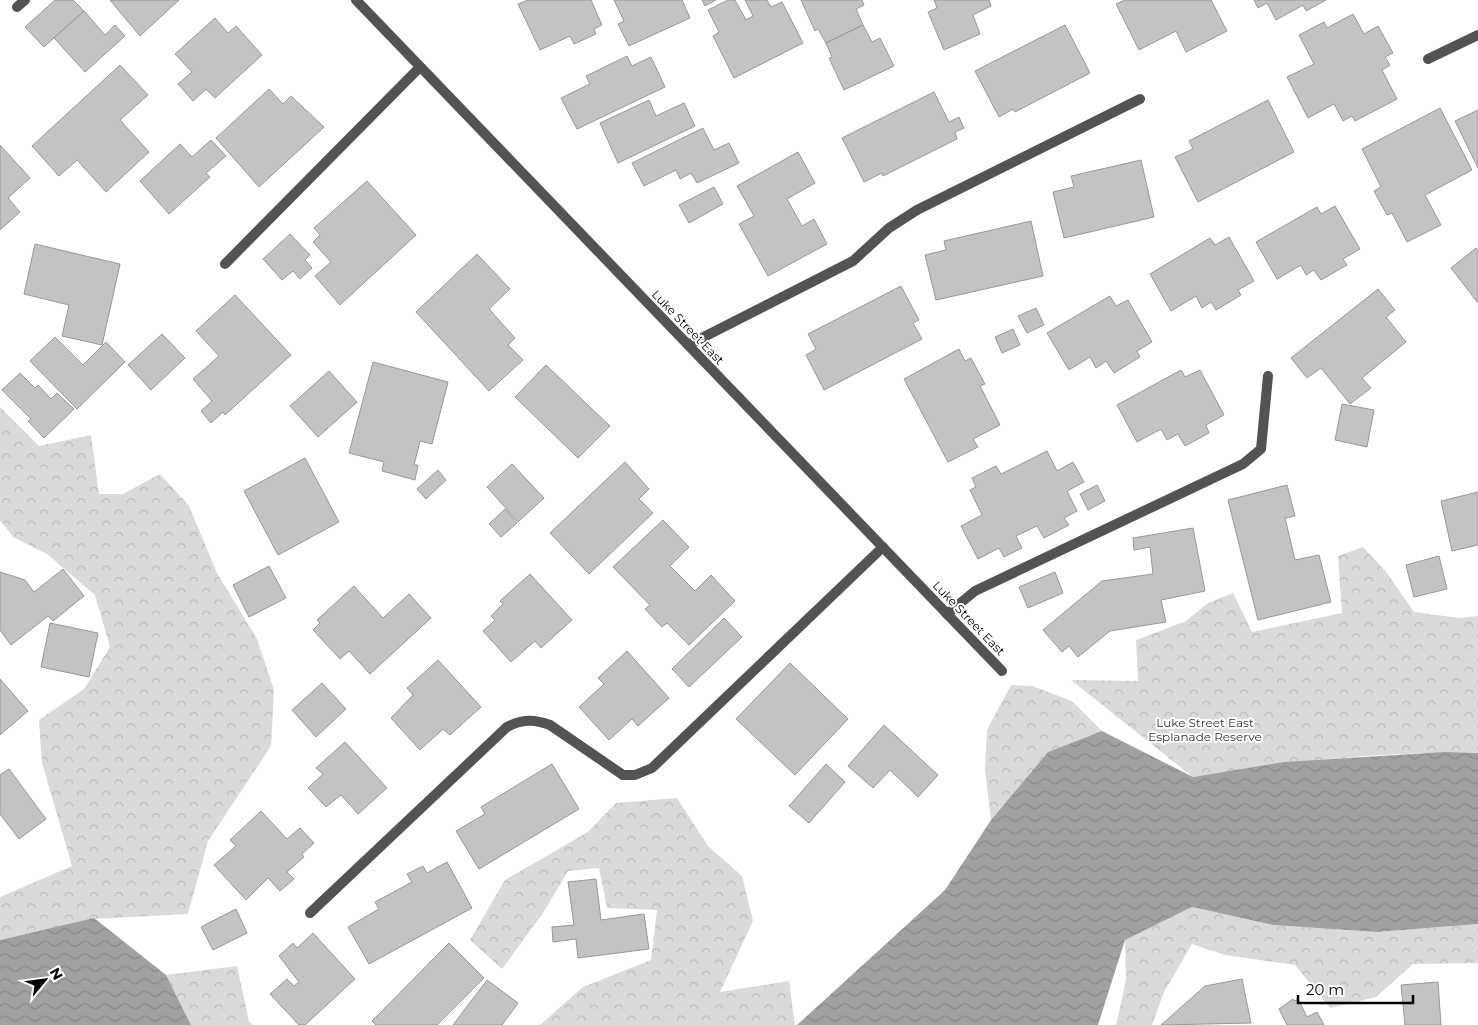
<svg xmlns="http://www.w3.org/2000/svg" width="1478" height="1025" viewBox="0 0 1478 1025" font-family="Montserrat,sans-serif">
<defs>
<pattern id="forest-crowns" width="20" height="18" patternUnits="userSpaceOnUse" patternTransform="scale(1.25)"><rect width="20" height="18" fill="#dadada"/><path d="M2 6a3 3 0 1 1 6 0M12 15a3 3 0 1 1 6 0" fill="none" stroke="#b9b9b9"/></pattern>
<pattern id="water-waves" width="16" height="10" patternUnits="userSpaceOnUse" patternTransform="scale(1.25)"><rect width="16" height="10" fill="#a1a1a1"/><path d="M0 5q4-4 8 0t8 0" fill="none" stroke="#898989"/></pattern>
</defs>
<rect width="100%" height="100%" fill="#fff"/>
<!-- forest -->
<g fill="url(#forest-crowns)">
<path d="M0,407L39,446L91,435L99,494H123L160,474L189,506L217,573L257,639L274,690L271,746L208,841L188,914L94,919L0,940V897L72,866L42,763L39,720L84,689L110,647L95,595L47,554L13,537L0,520Z"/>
<path d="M1363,547L1387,573L1414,612L1459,618L1478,616V753C1383,751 1287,762 1193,777L1071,680L1138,681L1136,640L1186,621L1208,603L1233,593L1252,632L1342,613L1338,556Z"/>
<path d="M1011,685L1032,686L1072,701L1102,731L1048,752L991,820L985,770L987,730Z"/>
<path d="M677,798L708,846L742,876L753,921L720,992L789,981L795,1025H540L583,987L651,960L657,910L607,908L599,868L568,871L543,913L502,969L470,940L505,880L588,832L616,803Z"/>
<path d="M1192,907L1273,925L1377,932L1478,924V963L1413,964L1376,997L1330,1008L1295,965L1225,955L1192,944L1164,992L1152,1025H1115L1117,1022L1126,980L1125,940Z"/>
<path d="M237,966L249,1021L253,1025H191L166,975Z"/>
</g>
<!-- water -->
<g fill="url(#water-waves)">
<path d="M1102,731L1193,777L1284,762L1445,752L1478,753V924L1377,932L1273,925L1192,907L1125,940L1098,1025H797L945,890L991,820L1048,752Z"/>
<path d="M94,918L166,975L191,1025H0V940Z"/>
</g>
<!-- building -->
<g fill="#c3c3c3" stroke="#979797">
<path d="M55,0H73L84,11L44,47L25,27Z"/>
<path d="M110,0H179L140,36Z"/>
<path d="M528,0H591L602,25L594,29L596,34L574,44L570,36L540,50L518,4Z"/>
<path d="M614,0H682L690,18L629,46L618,24L624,21Z"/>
<path d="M702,0H716L705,6Z"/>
<path d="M728,0H735L746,20L753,16L745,0H767L771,7L782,2L803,43L734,78L713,36L719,32L708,10Z"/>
<path d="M801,0H862L864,5L856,9L863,25L826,43L818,29L815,31Z"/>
<path d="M934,0H989L991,6L973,15L980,34L944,50L928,12L937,8Z"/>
<path d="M1125,0H1211L1227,31L1186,52L1176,31L1139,50L1116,4Z"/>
<path d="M1254,0H1326L1306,11L1303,5L1276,20L1267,3L1258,8Z"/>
<path d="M84,11L105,35L115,25L125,36L85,72L54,38Z"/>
<path d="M1353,14L1364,34L1378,26L1393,53L1385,57L1390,65L1382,70L1397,99L1355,121L1352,116L1343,121L1334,104L1308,118L1287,77L1314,64L1299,35L1324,22L1327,28Z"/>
<path d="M215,18L228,33L236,26L262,55L215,98L206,89L193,101L178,84L192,72L175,54Z"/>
<path d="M863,25L872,42L880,38L894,66L844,90L829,58L832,57L826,43Z"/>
<path d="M1065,25L1090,73L1015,112L1013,109L999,117L975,71Z"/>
<path d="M627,56L632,66L651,57L665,87L577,129L561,98L590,84L586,76Z"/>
<path d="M120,65L148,95L120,120L149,152L106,192L77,160L59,176L32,146Z"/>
<path d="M269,89L283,104L291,96L324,127L259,187L216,138Z"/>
<path d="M934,92L949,122L959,117L964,128L955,132L957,139L883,176L882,173L864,182L842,138Z"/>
<path d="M649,100L656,116L684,103L695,126L618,163L600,123Z"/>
<path d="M1268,100L1294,152L1198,202L1175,157L1193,149L1189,141Z"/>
<path d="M1440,108L1472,170L1425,195L1441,225L1407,242L1392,213L1387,215L1374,191L1381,187L1362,149Z"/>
<path d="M1478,110V168L1455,121Z"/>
<path d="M703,128L714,150L729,143L739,163L697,183L691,173L680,179L676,170L644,186L632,163Z"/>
<path d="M211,140L226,156L206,173L210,177L169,214L140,181L180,144L192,157Z"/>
<path d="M0,145L30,178L8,198L20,212L0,230Z"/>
<path d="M798,152L815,183L787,199L802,226L814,219L827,244L768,276L739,224L754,216L737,186Z"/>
<path d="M1141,160L1154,217L1064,238L1053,192L1074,187L1071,176Z"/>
<path d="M367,181L416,235L340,305L315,276L331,262L313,242L320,235L314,228Z"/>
<path d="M714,187L723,204L689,223L679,205Z"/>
<path d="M1335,206L1360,249L1343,259L1347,265L1321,280L1314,270L1306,275L1301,265L1277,279L1256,242L1317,207L1321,214Z"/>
<path d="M1031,221L1043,276L936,300L925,255L946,250L944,241Z"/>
<path d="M290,234L310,255L305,260L312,268L300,279L293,271L282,280L263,259Z"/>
<path d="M1229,237L1254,281L1238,290L1241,295L1216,310L1211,302L1202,308L1196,296L1171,311L1150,274L1210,238L1215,245Z"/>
<path d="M35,244L120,264L102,345L62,336L69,305L24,294Z"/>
<path d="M1476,248L1478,251V303L1451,268Z"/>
<path d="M477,254L510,289L489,309L515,338L508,345L523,360L489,391L416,312Z"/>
<path d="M901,286L919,320L913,323L922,339L824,390L806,355L816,349L808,334Z"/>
<path d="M1378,289L1395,310L1386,317L1406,342L1362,378L1371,388L1350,404L1321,368L1307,378L1291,358Z"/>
<path d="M235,295L291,355L225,415L223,412L211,423L201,411L212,401L193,379L219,356L196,331Z"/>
<path d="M1110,296L1116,306L1128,300L1152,342L1137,351L1140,357L1114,373L1106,361L1096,368L1090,357L1069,370L1047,333Z"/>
<path d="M1036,308L1044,325L1027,333L1018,316Z"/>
<path d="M1013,329L1020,345L1002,353L995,337Z"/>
<path d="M162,334L185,358L151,390L128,365Z"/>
<path d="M55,337L83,365L106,342L125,362L77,409L30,361Z"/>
<path d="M959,349L965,361L971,358L985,384L980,386L1000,425L973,439L978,447L948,462L904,379Z"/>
<path d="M373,362L448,382L432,444L420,441L414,465H418L415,480L382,471L384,462L349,453Z"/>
<path d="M546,365L610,426L578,458L515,397Z"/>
<path d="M1181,370L1185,377L1200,370L1224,415L1206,425L1209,433L1185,446L1178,434L1167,440L1161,429L1137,442L1117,405Z"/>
<path d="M329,371L357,402L318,437L290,406Z"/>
<path d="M20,373L35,388L38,385L51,399L57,393L74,409L44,438L28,421L31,419L2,390Z"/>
<path d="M1342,404L1374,410L1367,447L1335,440Z"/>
<path d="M1047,451L1057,471L1073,462L1084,482L1067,491L1077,511L1064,518L1069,525L1044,538L1037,526L1016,536L1022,548L1004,557L999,548L978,559L961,526L982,515L970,490L976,487L972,478L996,466L1001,474Z"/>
<path d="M305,458L339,522L278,555L244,491Z"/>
<path d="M625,462L649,489L639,499L653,513L589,574L550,533Z"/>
<path d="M512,464L544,498L518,522L487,487Z"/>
<path d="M438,470L446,480L426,499L417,489Z"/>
<path d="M1097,485L1105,501L1088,510L1080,494Z"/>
<path d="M1287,485L1295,516L1285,518L1295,560L1319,555L1331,602L1258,620L1228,500Z"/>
<path d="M1478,492V545L1452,551L1441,501Z"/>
<path d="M505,509L517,523L501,537L489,524Z"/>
<path d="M663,520L689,547L670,566L695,591L711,575L735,601L689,645L667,623L662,627L645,609L650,605L613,567Z"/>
<path d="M1193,528L1205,591L1161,600L1166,622L1110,631L1078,657L1069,646L1062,652L1043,630L1102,581L1153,574L1150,547L1134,550L1133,538Z"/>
<path d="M1439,556L1447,589L1414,597L1406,565Z"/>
<path d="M269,566L286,598L249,617L233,585Z"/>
<path d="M63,569L84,596L53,621L48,616L11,645L0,630V572L25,580L34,592Z"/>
<path d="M1055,572L1063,593L1028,608L1019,587Z"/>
<path d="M530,574L572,620L541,648L535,641L511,662L483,631L495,620L491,616L503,604L500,601Z"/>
<path d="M354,586L383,618L409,594L431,618L370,674L349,651L340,659L313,630L320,623L317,620Z"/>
<path d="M724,618L742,637L689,687L672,669Z"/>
<path d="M50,623L98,633L89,677L41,667Z"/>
<path d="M627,651L669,698L638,726L632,719L609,740L579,707L604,684L598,678Z"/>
<path d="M438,660L481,707L450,735L443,729L420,750L391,718L413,695L407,688Z"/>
<path d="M790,663L848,719L795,775L736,719Z"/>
<path d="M0,679L28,711L0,735Z"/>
<path d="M322,683L346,709L316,737L292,710Z"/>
<path d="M884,725L938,775L918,797L890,770L873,788L848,766Z"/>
<path d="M345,742L387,788L358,814L341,795L326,807L308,788L323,774L316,768Z"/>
<path d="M552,764L579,809L479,869L456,831L485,814L481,807Z"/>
<path d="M826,764L845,782L809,823L789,806Z"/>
<path d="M9,769L46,819L19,839L0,814V775Z"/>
<path d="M261,811L287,839L300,828L314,843L302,854L304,857L287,872L294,879L280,891L268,878L246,900L214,865L236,846L230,840Z"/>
<path d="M447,862L472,908L369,964L348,927L379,909L375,902L412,882L407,874L423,866L427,873Z"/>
<path d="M596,879L601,920L644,914L649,949L578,958L576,939L553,942L552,927L574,925L568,882Z"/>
<path d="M236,909L247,933L213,950L201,927Z"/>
<path d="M313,933L355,979L305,1025H299L270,994L287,979L294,986L299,982L279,956L293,943L297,948Z"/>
<path d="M449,943L484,978L437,1025H376L372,1021Z"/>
<path d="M1242,979L1251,1023L1161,1025L1205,986Z"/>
<path d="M487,980L518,1003L502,1025H453Z"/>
<path d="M1438,982L1441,1025H1405L1401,985Z"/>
<path d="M1293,999L1294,1001L1298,999L1307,1017L1317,1012L1324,1025H1287L1279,1009Z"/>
</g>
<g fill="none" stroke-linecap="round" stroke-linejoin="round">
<!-- service -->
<g stroke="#535353" stroke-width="10">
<path d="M17,7L25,0"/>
<path d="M1428,59L1478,35"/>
<path d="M225,264L420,67"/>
<path d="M688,345L853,261L889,228L917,210L1140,99"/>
<path d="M947,614L975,591L1243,464L1261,449L1268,376"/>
<path d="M310,913L507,727C522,719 534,719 550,725L623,775H635L652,768L883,547"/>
</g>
<!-- minor -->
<path stroke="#535353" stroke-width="10" d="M356,0L1002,671"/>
</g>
<g text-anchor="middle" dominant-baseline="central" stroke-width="4" stroke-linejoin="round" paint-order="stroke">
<!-- street labels -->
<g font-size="12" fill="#000" stroke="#fff">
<text transform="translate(688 327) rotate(46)">Luke Street East</text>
<text transform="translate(969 618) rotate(46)">Luke Street East</text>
</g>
<!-- park labels -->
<g font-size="12" fill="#313131" stroke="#fff">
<text x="1205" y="722">Luke Street East<tspan x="1205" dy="14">Esplanade Reserve</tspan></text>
</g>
</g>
<!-- north arrow -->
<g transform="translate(45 980) rotate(61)" stroke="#ffffff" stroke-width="4" paint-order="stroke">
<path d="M0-4L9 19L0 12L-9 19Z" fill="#000000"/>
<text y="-8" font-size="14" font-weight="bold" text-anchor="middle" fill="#000000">N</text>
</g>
<!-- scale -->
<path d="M1298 995v8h115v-8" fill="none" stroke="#000000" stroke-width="2.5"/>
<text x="1306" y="995" font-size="15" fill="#000000" stroke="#ffffff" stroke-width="4" paint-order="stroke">20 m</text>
</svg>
